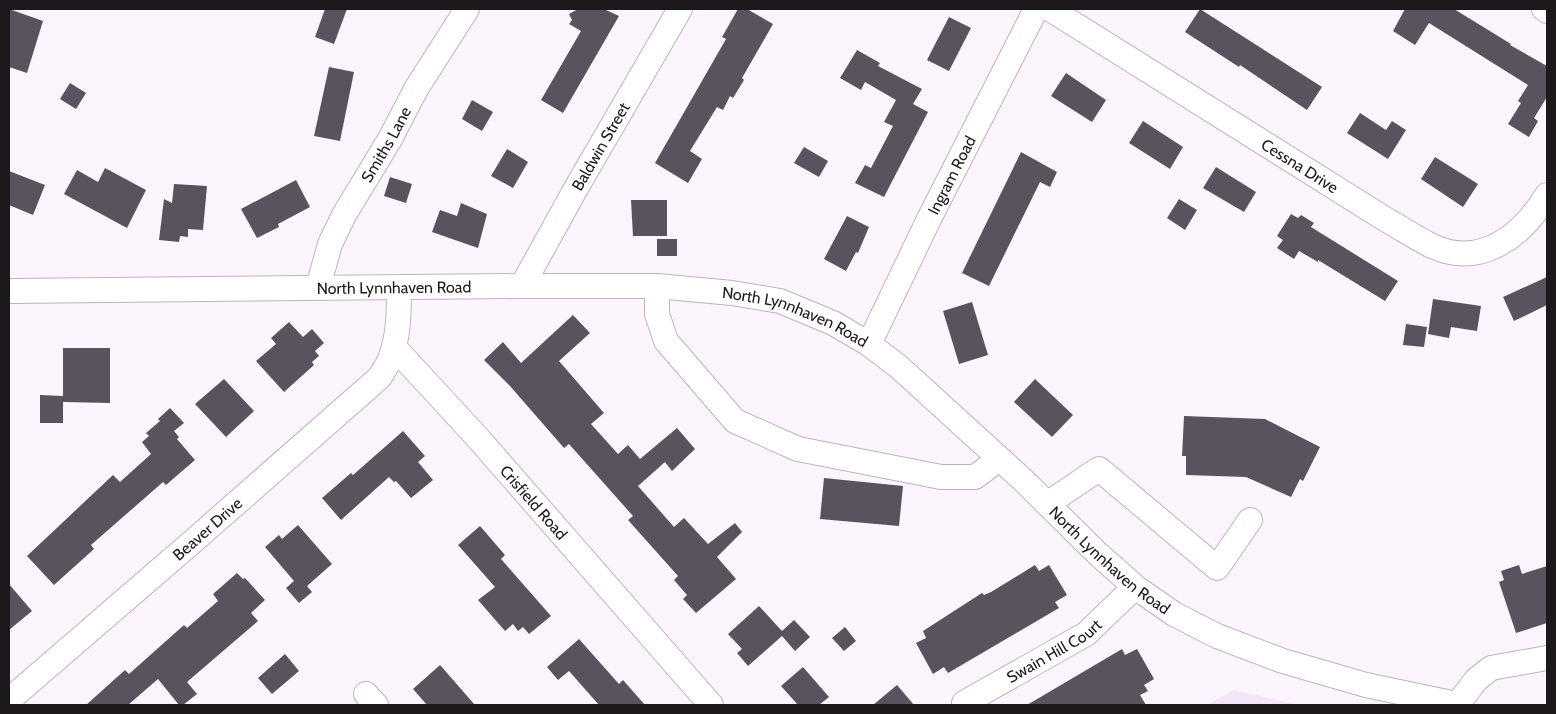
<svg xmlns="http://www.w3.org/2000/svg" width="1556" height="714" viewBox="0 0 1556 714" font-family="Cabin,sans-serif">
<rect width="100%" height="100%" fill="#fdf5fe"/>
<!-- built -->
<path fill="#f5e5f8" d="M1234,690L1300,705H1207Z"/>
<!-- building -->
<g fill="#5a525d">
<path d="M9,9L43,21L27,73L9,67Z"/>
<path d="M325,9H347L334,44L315,37Z"/>
<path d="M578,9H604L619,16L563,113L541,100L581,31L569,24L572,20L569,14Z"/>
<path d="M738,9H747L773,24L742,78L744,80L733,98L730,96L723,110L717,107L690,151L702,159L688,183L655,163L726,39L722,37Z"/>
<path d="M1200,9L1322,87L1307,110L1240,65L1239,67L1185,32Z"/>
<path d="M1405,9H1454L1511,44L1510,45L1547,66V97L1534,118L1538,121L1529,137L1508,124L1521,103L1518,101L1528,85L1429,23L1415,45L1393,31Z"/>
<path d="M949,17L971,28L949,71L927,60Z"/>
<path d="M857,50L880,63L878,66L922,89L913,104L928,112L884,197L855,183L865,165L871,168L893,126L884,122L896,100L865,82L861,90L840,78Z"/>
<path d="M329,67L354,72L340,141L314,136Z"/>
<path d="M1066,73L1106,100L1092,122L1051,96Z"/>
<path d="M70,83L86,93L76,109L60,99Z"/>
<path d="M472,100L493,112L482,131L462,119Z"/>
<path d="M1360,113L1386,130L1392,121L1406,130L1388,159L1347,133Z"/>
<path d="M1143,121L1183,147L1170,169L1129,143Z"/>
<path d="M804,147L828,161L819,177L794,163Z"/>
<path d="M507,149L528,162L513,188L491,176Z"/>
<path d="M1021,152L1057,172L1050,187L1040,182L989,286L962,273Z"/>
<path d="M1435,157L1478,184L1463,207L1421,179Z"/>
<path d="M1216,167L1256,192L1244,212L1203,188Z"/>
<path d="M105,168L146,190L127,228L64,194L77,170L98,182Z"/>
<path d="M9,171L45,185L33,215L9,205Z"/>
<path d="M390,177L412,184L406,203L384,196Z"/>
<path d="M296,180L310,207L278,224L279,227L257,238L241,209Z"/>
<path d="M174,184L207,186L203,230L188,229V237L180,236L179,242L159,240L164,199L172,203Z"/>
<path d="M1179,199L1197,210L1185,230L1167,218Z"/>
<path d="M631,200H667V236H633Z"/>
<path d="M461,203L487,214L478,248L432,232L440,210L457,216Z"/>
<path d="M1291,214L1298,218L1301,215L1314,223L1311,227L1398,281L1385,301L1318,260V262L1299,251L1294,259L1277,248L1283,240L1277,236Z"/>
<path d="M847,216L869,227L858,253L856,252L846,271L824,259Z"/>
<rect x="657" y="239" width="20" height="17"/>
<path d="M1547,277V305L1514,321L1503,297Z"/>
<path d="M1433,299L1481,306L1477,331L1451,327L1449,338L1428,334Z"/>
<path d="M972,302L988,355L959,364L943,311Z"/>
<path d="M573,315L590,333L559,361L604,413L591,424L618,454L628,445L640,459L677,428L695,449L672,471L665,462L638,486L674,527L684,518L708,544L735,523L742,532L717,557L736,579L696,613L683,599L687,595L674,580L678,576L628,520L633,516L569,444L564,448L510,386L484,360L503,342L521,363Z"/>
<path d="M289,322L303,337L312,329L324,343L315,351L319,356L312,362L314,365L284,392L256,361L276,344L271,338Z"/>
<path d="M1406,324L1427,327L1424,347L1403,345Z"/>
<path d="M63,348H110V403L63,402V423H40V395L63,396Z"/>
<path d="M224,379L254,411L226,437L195,404Z"/>
<path d="M1035,379L1073,415L1052,437L1014,402Z"/>
<path d="M170,408L184,423L174,431L179,437L177,439L195,460L166,485L163,482L91,545L94,549L54,585L27,556L113,475L120,482L151,454L142,442L149,436L146,433L160,421L158,419Z"/>
<path d="M1184,416L1265,419L1320,447L1303,481L1300,479L1291,497L1246,477L1186,475V456H1182Z"/>
<path d="M403,431L425,456L418,462L433,480L411,498L396,481L394,482L389,477L341,520L322,498L351,473L353,475Z"/>
<path d="M824,478L903,486L899,526L820,519Z"/>
<path d="M298,525L332,564L307,586L312,592L299,603L286,588L294,581L265,547L279,535L282,539Z"/>
<path d="M480,526L505,555L501,559L551,616L529,634L523,627L518,631L513,624L505,631L478,600L495,587L458,545Z"/>
<path d="M1035,565L1039,571L1049,565L1067,595L1055,602L1059,608L948,673L944,667L933,674L916,643L926,638L923,631L982,593L984,595L991,592Z"/>
<path d="M1519,565L1522,574L1547,566V623L1516,633L1499,582L1504,580L1501,571Z"/>
<path d="M237,573L243,579L245,578L265,600L251,613L258,621L187,682L197,694L183,705H179L158,679L128,705H86L125,670L129,674L184,625L187,628L218,601L213,594Z"/>
<path d="M9,584L32,611L9,630Z"/>
<path d="M759,606L782,631L794,620L810,637L795,651L782,636L748,666L737,653L742,649L728,634Z"/>
<path d="M845,627L856,641L844,651L832,638Z"/>
<path d="M579,639L619,684L623,680L645,705H599L569,671L558,680L547,667Z"/>
<path d="M1122,649L1125,655L1137,649L1154,679L1144,685L1148,691L1140,695L1146,705H1027Z"/>
<path d="M285,654L299,671L272,694L258,678Z"/>
<path d="M440,665L475,705H427L413,689Z"/>
<path d="M803,667L829,697L819,705H798L781,686Z"/>
<path d="M897,685L914,705H873Z"/>
</g>
<g fill="none" stroke-linecap="round" stroke-linejoin="round">
<defs>
<g id="minor">
<path id="s1" d="M1050,9L1385,219C1401,228 1416,238 1432,246C1481,269 1523,235 1547,195"/>
<path d="M1544,9L1547,11"/>
<path id="s2" d="M522,286L575,190L680,9"/>
<path d="M657,286V314L666,341L735,421L798,449L941,477H975L999,459"/>
<path id="s3" d="M318,287L330,244L344,215L390,139L416,89L467,9"/>
<path id="s4" d="M9,291L522,286H657L732,293L780,301L833,323L869,344L899,367L1023,480L1097,553L1135,587L1174,614L1217,636L1283,661L1366,685L1461,705"/>
<path id="s5" d="M869,344L929,219L1036,9"/>
<path id="s6" d="M394,347L477,437L711,705"/>
<path d="M1047,504L1099,469L1217,568L1250,520"/>
<path d="M366,694L376,705"/>
<path id="s7" d="M9,700L191,543L380,377C383,371 388,365 390,359C399,337 399,310 399,287"/>
<path id="s8" d="M964,703L1086,634L1135,587"/>
<path d="M1457,705L1476,680L1491,668L1547,658"/>
</g>
</defs>
<!-- minor casing -->
<use href="#minor" stroke="#bdb3bf" stroke-width="26"/>
<!-- minor -->
<use href="#minor" stroke="#fff" stroke-width="24"/>
</g>
<g text-anchor="middle" dominant-baseline="central" stroke-width="5" stroke-linejoin="round" paint-order="stroke">
<!-- street labels -->
<g font-size="16" fill="#1c181c" stroke="#fff">
<text stroke="none"><textPath href="#s3" startOffset="159">Smiths Lane</textPath></text>
<text stroke="none"><textPath href="#s2" startOffset="160">Baldwin Street</textPath></text>
<text stroke="none"><textPath href="#s1" startOffset="295">Cessna Drive</textPath></text>
<text stroke="none"><textPath href="#s5" startOffset="188">Ingram Road</textPath></text>
<text stroke="none"><textPath href="#s4" startOffset="385">North Lynnhaven Road</textPath></text>
<text stroke="none"><textPath href="#s4" startOffset="791">North Lynnhaven Road</textPath></text>
<text stroke="none"><textPath href="#s6" startOffset="209">Crisfield Road</textPath></text>
<text stroke="none"><textPath href="#s7" startOffset="262">Beaver Drive</textPath></text>
<text stroke="none"><textPath href="#s4" startOffset="1195">North Lynnhaven Road</textPath></text>
<text stroke="none"><textPath href="#s8" startOffset="104">Swain Hill Court</textPath></text>
</g>
</g>
<!-- border -->
<rect width="1556" height="714" fill="none" stroke="#1c181c" stroke-width="20"/>
</svg>
